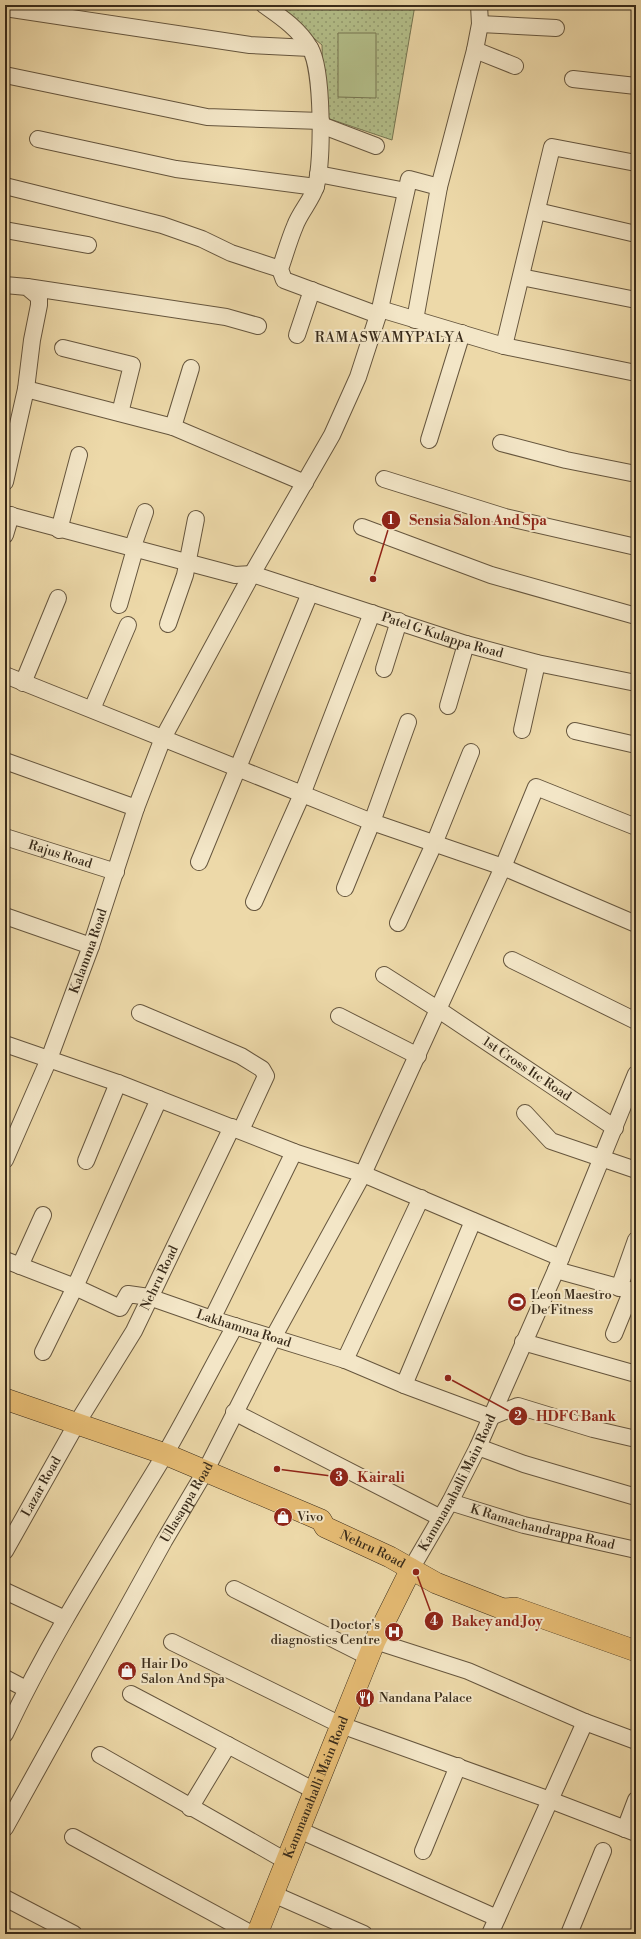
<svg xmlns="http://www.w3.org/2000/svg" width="641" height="1939" viewBox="0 0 641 1939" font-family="'Libre Bodoni',serif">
<defs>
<pattern id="grass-dots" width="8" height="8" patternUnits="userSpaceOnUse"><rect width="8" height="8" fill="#b4c08b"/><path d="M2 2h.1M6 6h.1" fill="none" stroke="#939c71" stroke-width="1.8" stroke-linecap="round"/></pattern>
</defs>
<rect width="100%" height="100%" fill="#edd9a9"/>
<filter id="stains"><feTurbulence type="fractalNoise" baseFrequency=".005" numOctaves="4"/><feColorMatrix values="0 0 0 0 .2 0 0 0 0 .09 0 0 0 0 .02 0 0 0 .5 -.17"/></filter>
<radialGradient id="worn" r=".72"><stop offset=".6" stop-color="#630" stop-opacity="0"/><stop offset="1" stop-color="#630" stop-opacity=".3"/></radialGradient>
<!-- grass -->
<path fill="url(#grass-dots)" stroke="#767652" d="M275,5H415L392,140L324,117L322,45Z"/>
<!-- pitch -->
<path fill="#b4c08b" stroke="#767652" d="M338,33H376V98L338,97Z"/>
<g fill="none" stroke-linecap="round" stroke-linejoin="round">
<defs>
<g id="minor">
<path d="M264,5C281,17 299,29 310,48C323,69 323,160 316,186C312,200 300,212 295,226C289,240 285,255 280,269L284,280L378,315"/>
<path d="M5,8L250,45L310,48"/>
<path d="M480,24L556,28"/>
<path d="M475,50L515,66"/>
<path d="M5,75L207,117L321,121"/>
<path d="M573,79L636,86"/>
<path d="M321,125L376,146"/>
<path d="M38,139L176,169L316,187"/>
<path d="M318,174L406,191"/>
<path d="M5,186L162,225L202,239L231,253L280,269"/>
<path d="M537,211L636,234"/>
<path d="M5,230L88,245"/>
<path d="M521,277L636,300"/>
<path d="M5,285L27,287L39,297V305L32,340L26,389L5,482"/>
<path d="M27,287L226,317L258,326"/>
<path d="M380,309L504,346L636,373"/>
<path d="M415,320L439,187"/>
<path d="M297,335L312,290"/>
<path d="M504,346L552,147L636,163"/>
<path d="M63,348L132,365L120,413"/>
<path d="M26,389L173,427L305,483"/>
<path d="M173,427L191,368"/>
<path d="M429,440L462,333"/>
<path d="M501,443L566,460L636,474"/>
<path d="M384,479L505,517L636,547"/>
<path id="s1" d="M5,514L235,575L252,574L466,644L537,663L636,683"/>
<path d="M362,527L491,575L636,616"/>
<path d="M59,530L79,455"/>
<path d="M5,535L11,515"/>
<path d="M132,549L145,512"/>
<path d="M119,605L135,549"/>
<path d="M168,624L185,575L196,519"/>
<path d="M384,669L399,621"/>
<path d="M5,675L372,822L503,867L636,924"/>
<path d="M23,683L58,598"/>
<path d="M448,706L466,644"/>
<path d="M92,709L128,625"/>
<path d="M522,730L537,663"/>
<path d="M575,731L636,745"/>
<path d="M5,761L136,808"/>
<path id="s2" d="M5,837L116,872"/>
<path d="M199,862L310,593"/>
<path d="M345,888L372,822L408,722"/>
<path d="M254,902L303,792L372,613"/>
<path d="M5,916L91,946"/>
<path d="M398,923L434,844L471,752"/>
<path d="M512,960L636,1021"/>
<path id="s3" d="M384,975L439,1010L615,1128"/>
<path d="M140,1013L241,1056L262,1069L266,1076L241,1130"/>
<path d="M339,1016L418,1056"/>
<path d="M5,1044L118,1083L294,1152L363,1174L561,1258"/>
<path d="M525,1113L551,1141L636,1170"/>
<path id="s4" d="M5,1160L49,1059L91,946L136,808L163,738L252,574L332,435L358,377L380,309L409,179L439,187L475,50L480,24L479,5"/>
<path d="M86,1161L118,1083"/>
<path id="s5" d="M5,1260L75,1287L120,1308L128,1294L149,1297L212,1319L345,1360L404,1385L490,1417L518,1406L593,1429L636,1439"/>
<path d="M20,1266L43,1215"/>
<path d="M556,1270L636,1292"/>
<path d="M619,1288L636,1240"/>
<path d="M212,1319L294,1152"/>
<path d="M614,1334L632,1290"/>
<path d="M523,1342L636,1374"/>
<path d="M43,1352L75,1287L159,1099"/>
<path d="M345,1360L421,1198"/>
<path d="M404,1385L473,1221"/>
<path d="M234,1412L441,1518"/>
<path d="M478,1447L524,1464L636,1497"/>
<path id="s6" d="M450,1502L524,1525L636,1550"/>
<path id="s7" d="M5,1551L77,1423L134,1331L232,1127"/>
<path id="s8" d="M411,1569L450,1502L478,1447L556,1270L636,1074"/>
<path d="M234,1589L369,1657"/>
<path d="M5,1591L65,1619"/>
<path d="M375,1641L468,1671L585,1722L636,1741"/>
<path d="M172,1642L341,1725L550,1800L636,1833"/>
<path d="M5,1678L26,1689"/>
<path d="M131,1694L315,1791"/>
<path d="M5,1734C50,1637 109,1547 164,1456C189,1413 211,1369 235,1326"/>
<path d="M100,1755L286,1861"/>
<path d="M190,1808L228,1745"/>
<path id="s9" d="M5,1828L164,1541L206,1470L273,1338L363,1174L503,867L536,787L636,827"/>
<path d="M625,1829L636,1800"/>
<path d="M299,1830L497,1918"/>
<path d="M73,1837L252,1934"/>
<path d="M423,1851L458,1766"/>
<path d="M273,1894L364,1934"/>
<path d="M5,1898L74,1934"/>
<path d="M490,1934L585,1722"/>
<path d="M569,1934L603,1851"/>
</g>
<g id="major">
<path id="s10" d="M5,1399L165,1454L321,1520L325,1527L390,1557L436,1583L503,1609L515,1608L636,1651"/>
<path id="s11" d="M257,1934L375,1641L411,1569"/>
</g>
</defs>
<!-- minor casing -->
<use href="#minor" stroke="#66563e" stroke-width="18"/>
<!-- major casing -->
<use href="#major" stroke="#392b1a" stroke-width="22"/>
<!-- minor -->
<use href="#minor" stroke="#f3e6c7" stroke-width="16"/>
<!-- major -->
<use href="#major" stroke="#e6bc74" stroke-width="21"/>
</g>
<!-- icons -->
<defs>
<symbol id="stadium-disc" viewBox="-11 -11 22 22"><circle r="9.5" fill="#8f2418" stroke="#f3e6c7"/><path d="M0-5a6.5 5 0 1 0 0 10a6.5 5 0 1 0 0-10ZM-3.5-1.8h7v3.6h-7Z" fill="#fff"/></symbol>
<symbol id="shop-disc" viewBox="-11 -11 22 22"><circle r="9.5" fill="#8f2418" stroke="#f3e6c7"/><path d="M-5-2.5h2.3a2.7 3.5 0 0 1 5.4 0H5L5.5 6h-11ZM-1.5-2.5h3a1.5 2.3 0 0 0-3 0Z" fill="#fff"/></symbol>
<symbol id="hospital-disc" viewBox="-11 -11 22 22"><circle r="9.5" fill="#8f2418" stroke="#f3e6c7"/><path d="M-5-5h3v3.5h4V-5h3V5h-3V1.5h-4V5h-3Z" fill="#fff"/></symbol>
<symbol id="restaurant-disc" viewBox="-11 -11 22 22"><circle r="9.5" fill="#8f2418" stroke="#f3e6c7"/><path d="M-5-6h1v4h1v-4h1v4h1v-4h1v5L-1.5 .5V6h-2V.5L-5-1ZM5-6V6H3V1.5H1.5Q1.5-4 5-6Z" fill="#fff"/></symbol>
</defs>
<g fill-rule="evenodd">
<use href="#stadium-disc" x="506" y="1291" width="22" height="22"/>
<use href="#shop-disc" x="272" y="1506" width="22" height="22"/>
<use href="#hospital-disc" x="383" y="1621" width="22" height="22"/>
<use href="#shop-disc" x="116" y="1660" width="22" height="22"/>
<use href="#restaurant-disc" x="354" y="1687" width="22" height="22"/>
</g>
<g text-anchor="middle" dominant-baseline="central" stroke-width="4" stroke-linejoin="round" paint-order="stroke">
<!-- street labels -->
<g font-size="13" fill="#392b1a" stroke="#f3e6c7">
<text stroke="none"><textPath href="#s1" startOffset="455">Patel G Kulappa Road</textPath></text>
<text stroke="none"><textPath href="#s2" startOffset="58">Rajus Road</textPath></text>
<text stroke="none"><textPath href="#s4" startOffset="225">Kalamma Road</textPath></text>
<text stroke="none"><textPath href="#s3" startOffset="171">1st Cross Itc Road</textPath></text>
<text stroke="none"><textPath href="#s7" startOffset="314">Nehru Road</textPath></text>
<text stroke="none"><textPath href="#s5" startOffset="262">Lakhamma Road</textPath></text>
<text stroke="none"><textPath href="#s8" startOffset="98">Kammanahalli Main Road</textPath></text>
<text stroke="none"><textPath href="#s7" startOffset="74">Lazar Road</textPath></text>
<text stroke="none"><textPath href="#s9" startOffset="373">Ullasappa Road</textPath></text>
<text stroke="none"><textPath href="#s6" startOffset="96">K Ramachandrappa Road</textPath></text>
<text stroke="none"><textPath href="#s10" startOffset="399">Nehru Road</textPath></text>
<text stroke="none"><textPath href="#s11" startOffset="158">Kammanahalli Main Road</textPath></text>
</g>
<!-- poi labels -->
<g font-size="13" fill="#392b1a" stroke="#f3e6c7" text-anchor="start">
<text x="531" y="1295">Leon Maestro<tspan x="531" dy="15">De Fitness</tspan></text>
<text x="297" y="1517">Vivo</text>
<text x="380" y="1625" text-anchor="end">Doctor's<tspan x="380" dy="15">diagnostics Centre</tspan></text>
<text x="141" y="1664">Hair Do<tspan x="141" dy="15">Salon And Spa</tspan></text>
<text x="379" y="1698">Nandana Palace</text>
</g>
<!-- neighbourhood labels -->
<g font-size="14" letter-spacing="1" fill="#392b1a" stroke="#f3e6c7">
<text x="390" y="338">RAMASWAMYPALYA</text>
</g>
</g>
<!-- callouts -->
<path fill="none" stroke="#8f2418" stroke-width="1.5" d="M373 579L391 520M448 1378L518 1416M277 1469L339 1477M416 1572L434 1621"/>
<g fill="#8f2418" stroke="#f3e6c7" stroke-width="1.5">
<circle cx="373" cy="579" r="4"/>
<circle cx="448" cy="1378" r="4"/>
<circle cx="277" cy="1469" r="4"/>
<circle cx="416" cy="1572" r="4"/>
<circle cx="391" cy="520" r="10"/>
<circle cx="518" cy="1416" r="10"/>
<circle cx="339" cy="1477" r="10"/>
<circle cx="434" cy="1621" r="10"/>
</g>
<g font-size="12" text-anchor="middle" font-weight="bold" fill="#fff">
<text x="391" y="524">1</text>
<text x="518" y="1420">2</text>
<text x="339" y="1481">3</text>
<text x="434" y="1625">4</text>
</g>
<g font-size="14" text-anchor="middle" font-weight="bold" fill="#8f2418" stroke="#f3e6c7" stroke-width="4" stroke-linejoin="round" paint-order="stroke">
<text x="478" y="525">Sensia Salon And Spa</text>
<text x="576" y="1421">HDFC Bank</text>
<text x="381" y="1482">Kairali</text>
<text x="497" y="1626">Bakey and Joy</text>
</g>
<!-- margin -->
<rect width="641" height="1939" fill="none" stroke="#edd9a9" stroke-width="20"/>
<rect x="6" y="6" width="629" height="1927" fill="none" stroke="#392b1a" stroke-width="2"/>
<rect x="10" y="10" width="621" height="1919" fill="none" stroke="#392b1a"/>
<rect width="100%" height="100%" filter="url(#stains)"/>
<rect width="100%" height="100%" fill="url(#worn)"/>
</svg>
